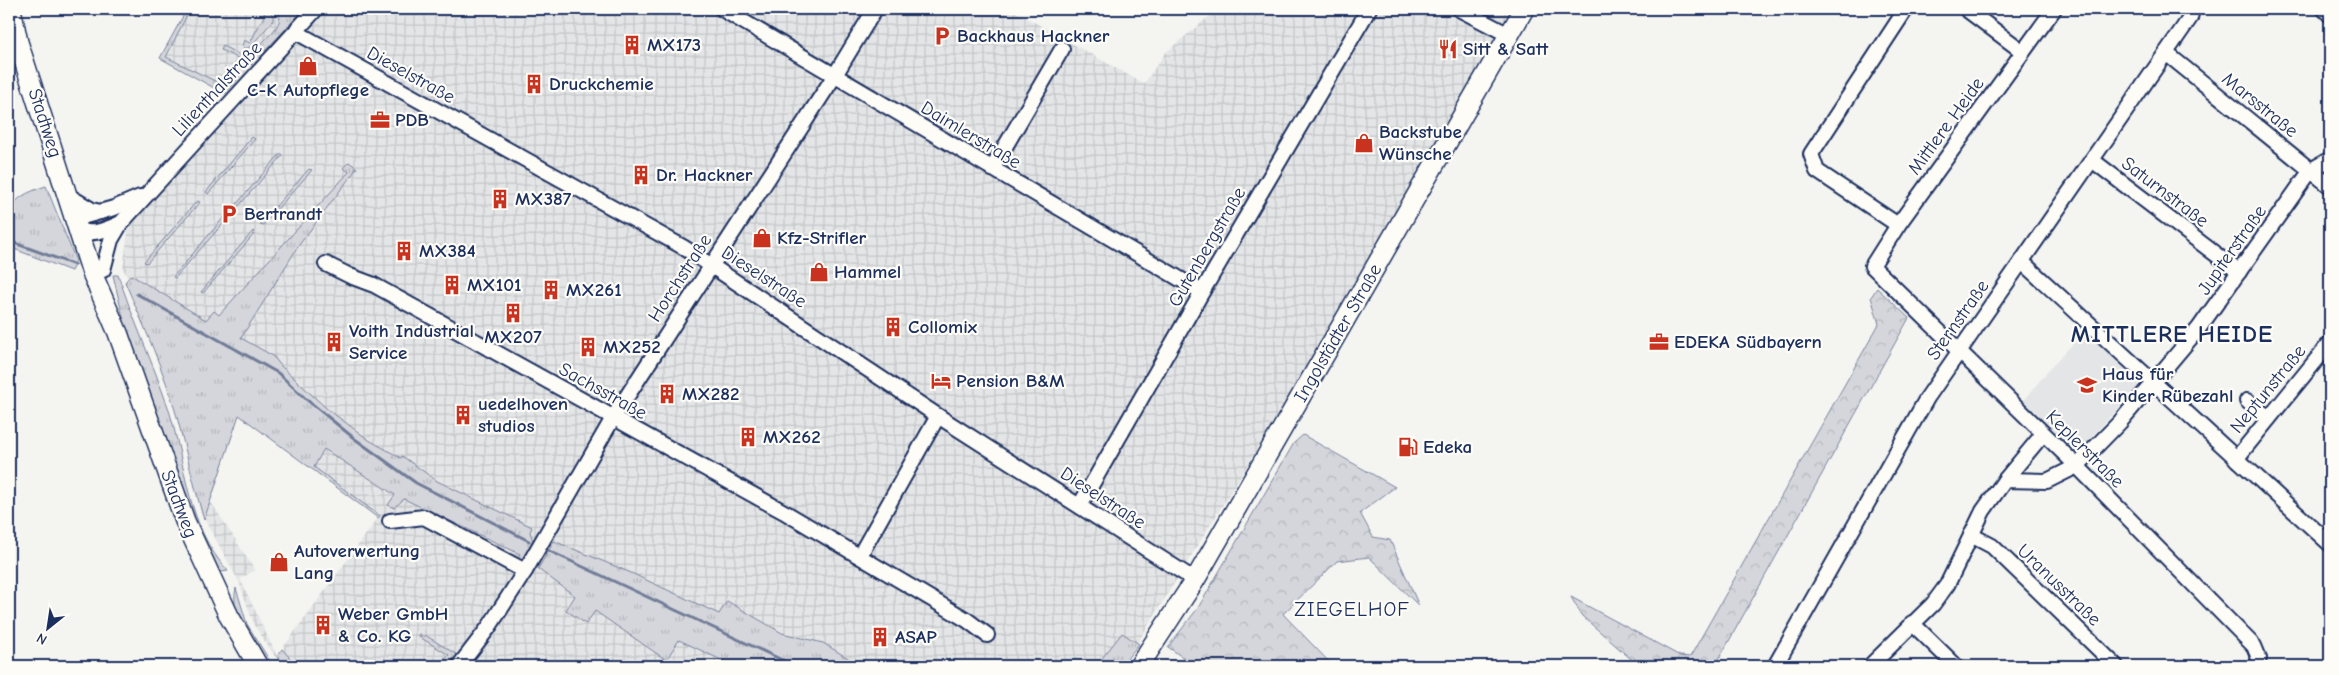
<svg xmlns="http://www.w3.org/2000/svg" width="2339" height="675" viewBox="0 0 2339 675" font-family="'Comic Neue',sans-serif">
<defs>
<pattern id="industrial-grid" width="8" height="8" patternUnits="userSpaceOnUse" patternTransform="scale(1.25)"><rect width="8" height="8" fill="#e4e5e6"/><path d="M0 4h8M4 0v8" fill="none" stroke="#c3c5c8"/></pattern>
<pattern id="grass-tufts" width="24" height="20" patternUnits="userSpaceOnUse" patternTransform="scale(1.25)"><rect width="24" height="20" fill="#d4d6db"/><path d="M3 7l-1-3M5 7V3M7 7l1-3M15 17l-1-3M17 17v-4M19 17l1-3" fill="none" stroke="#b5b8be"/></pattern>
<pattern id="forest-crowns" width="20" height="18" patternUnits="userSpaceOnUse" patternTransform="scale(1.25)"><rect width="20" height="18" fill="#d4d6db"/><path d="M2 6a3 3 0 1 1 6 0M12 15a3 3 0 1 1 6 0" fill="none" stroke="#b5b8be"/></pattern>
</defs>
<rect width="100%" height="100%" fill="#f4f4f1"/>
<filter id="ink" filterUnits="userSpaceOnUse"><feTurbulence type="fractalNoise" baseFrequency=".02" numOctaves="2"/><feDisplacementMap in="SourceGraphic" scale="10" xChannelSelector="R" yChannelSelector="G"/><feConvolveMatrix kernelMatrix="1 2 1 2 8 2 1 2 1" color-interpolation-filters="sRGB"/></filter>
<g filter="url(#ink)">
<!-- built -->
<path fill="#e4e5e6" d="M2089,328L2136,372L2139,381L2136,389L2085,444L2081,447L2068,448L2021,403L2060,357Z"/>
<!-- industrial -->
<path fill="url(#industrial-grid)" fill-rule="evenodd" d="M186,9H1011L1144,84L1165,53L1218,9H1513L1282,409L1138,642L1118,666H284L276,658L254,625L239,582L200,510L182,414L128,277L123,269L128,231L131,225L242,102L160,58ZM239,415L378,518L277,656L240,579L255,570L211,502Z"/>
<!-- grass -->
<g fill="url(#grass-tufts)" stroke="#78829c">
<path d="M187,9H190L166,57L217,82L240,76L225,94L160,58Z"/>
<path d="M260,9H269L273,16V21L250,47L245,49L242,46L244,40L250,43L265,14Z"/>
<path d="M277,9H304L266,50L262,51L260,48L261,44C270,34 286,23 277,9Z"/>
<path d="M223,46L251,61L252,65L221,50Z"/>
<path d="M252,137L255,139L208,194L206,192Z"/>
<path d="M281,153L283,155L236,209L234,207Z"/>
<path d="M349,162L357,168L299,245L241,338L273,356L281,366L326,408L369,440L401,458L402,456L437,481L532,527L530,532L533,541L522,560L515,562L520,554L404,499L394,508L388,505L395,495L324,449L314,467L380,516L378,518L239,415L204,520C194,486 186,451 177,417C164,371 144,326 125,282L131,275L206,320L214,311L219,315L349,172L343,168Z"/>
<path d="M309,169L312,170L263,225L260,224Z"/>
<path d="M46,186L76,261L71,271L9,247C9,208 6,199 46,186Z"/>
<path d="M197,201L200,202L147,263L144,262Z"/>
<path d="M225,216L228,218L175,278L173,277Z"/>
<path d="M253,231L255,233L203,293L201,292Z"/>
<path d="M113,275H118C133,320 153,363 168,407C186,463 186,526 228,571L222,572L214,567L197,530L126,330Z"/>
<path d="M554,541L629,572L719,614L727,601L782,633L823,643L861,666H734L679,640L666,660L595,611L586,624L566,610L575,596L538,569Z"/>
<path d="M236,588L247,624L273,666H269C254,645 229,616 236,588Z"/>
<path d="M1122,633L1139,644L1121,666H1096Z"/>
<path d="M419,634L424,637L425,635L459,656L449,666H439L449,655L418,636Z"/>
<path d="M282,649L297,666H285L277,657Z"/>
</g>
<!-- forest -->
<g fill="url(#forest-crowns)" stroke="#78829c">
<path d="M1877,288L1909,318L1715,666H1639L1582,616L1571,597L1680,656L1690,657L1879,324L1871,297Z"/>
<path d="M1303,435L1395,487L1360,513L1373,537L1390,540L1419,606L1369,557L1337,561L1283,614L1333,666H1195L1168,647L1198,608L1294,443Z"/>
</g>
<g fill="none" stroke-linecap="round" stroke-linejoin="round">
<!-- stream -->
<g stroke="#717c98" stroke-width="3">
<path d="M9,241L75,265"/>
<path d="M137,294L278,373L306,399L355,439L416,483L529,541"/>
<path d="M545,549L795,666"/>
</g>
<defs>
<g id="street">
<path d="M722,9L1202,292"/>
<path d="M1459,9L1509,35"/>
<path d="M1966,9L2022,51"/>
<path d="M2054,9L1898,225L1872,266L2077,466L2254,646L2259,658L2257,666"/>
<path d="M2324,9L2330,15"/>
<path d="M296,32L683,247L938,416L1195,580"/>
<path d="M2166,53L2330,186"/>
<path d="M2092,160L2239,272"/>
<path d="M992,169L1062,49"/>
<path d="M72,198L92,210L100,212"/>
<path d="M1898,225L1817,171L1811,154L1906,9"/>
<path d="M77,229C92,237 107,229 121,223"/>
<path d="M80,233L79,222L82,217L114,208L140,197"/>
<path d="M2022,262L2330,544"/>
<path d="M326,264L350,276L374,285L786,513L967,620L987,635"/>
<path d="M103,270L111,240L121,223L316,9"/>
<path d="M2247,401L2269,418"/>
<path d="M2236,459L2330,343"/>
<path d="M2005,480L2043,434"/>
<path d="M1080,505L1202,292L1369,9"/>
<path d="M390,521L424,517L525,571"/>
<path d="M1971,535L1992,546L2116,666"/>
<path d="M860,555L938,416"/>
<path d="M1912,623L1956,666"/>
<path d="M459,666L489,627L525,571L613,418L835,75L875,9"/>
<path d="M1775,666L1927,398L2190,18L2192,9"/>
<path d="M1870,666L1933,604L1947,585L1983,511L2005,480L2047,481L2077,466L2120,422L2199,328L2311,170L2330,159"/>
</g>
<g id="secondary">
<path d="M11,9L18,42L92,273L118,333L185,521L229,616L258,666"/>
<path d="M1139,666L1195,580L1524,9"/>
</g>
</defs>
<!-- street casing -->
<use href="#street" stroke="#1b2f5e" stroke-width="18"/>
<!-- secondary casing -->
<use href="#secondary" stroke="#1b2f5e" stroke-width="22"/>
<!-- street -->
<use href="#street" stroke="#fdfcf7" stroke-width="14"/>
<!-- secondary -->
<use href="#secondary" stroke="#fdfcf7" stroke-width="19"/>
</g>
</g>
<!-- icons -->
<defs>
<symbol id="parking-bare" viewBox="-9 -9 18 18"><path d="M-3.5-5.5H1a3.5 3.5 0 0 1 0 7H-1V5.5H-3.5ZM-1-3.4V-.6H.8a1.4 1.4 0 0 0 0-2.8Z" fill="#c8321e" stroke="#fdfcf7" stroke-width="2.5" paint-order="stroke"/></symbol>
<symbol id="building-bare" viewBox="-9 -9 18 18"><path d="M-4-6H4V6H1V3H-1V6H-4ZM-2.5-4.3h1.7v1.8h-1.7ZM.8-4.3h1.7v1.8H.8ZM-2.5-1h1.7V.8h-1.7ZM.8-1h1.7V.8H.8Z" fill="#c8321e" stroke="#fdfcf7" stroke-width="2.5" paint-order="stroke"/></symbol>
<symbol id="restaurant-bare" viewBox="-9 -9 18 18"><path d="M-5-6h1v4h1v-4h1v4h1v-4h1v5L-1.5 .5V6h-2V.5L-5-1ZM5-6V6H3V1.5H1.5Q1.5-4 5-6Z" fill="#c8321e" stroke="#fdfcf7" stroke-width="2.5" paint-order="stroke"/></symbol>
<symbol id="shop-bare" viewBox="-9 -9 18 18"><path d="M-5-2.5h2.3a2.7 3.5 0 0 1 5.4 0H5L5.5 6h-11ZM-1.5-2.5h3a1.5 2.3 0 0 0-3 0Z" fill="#c8321e" stroke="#fdfcf7" stroke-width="2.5" paint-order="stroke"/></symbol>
<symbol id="office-bare" viewBox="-9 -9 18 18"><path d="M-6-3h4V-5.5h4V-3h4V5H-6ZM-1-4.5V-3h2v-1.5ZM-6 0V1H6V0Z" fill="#c8321e" stroke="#fdfcf7" stroke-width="2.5" paint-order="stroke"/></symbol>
<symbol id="hotel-bare" viewBox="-9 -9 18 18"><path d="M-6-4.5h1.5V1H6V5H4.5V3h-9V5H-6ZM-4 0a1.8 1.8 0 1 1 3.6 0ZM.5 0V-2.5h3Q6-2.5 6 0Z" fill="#c8321e" stroke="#fdfcf7" stroke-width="2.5" paint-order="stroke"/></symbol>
<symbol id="school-bare" viewBox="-9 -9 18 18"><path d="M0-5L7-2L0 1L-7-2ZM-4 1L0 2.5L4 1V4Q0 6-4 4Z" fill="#c8321e" stroke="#fdfcf7" stroke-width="2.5" paint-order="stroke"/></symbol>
<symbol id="fuel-bare" viewBox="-9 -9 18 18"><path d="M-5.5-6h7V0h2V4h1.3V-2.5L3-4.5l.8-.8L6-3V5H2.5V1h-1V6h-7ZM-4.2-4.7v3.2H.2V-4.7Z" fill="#c8321e" stroke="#fdfcf7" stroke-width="2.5" paint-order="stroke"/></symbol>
</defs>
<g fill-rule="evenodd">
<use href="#parking-bare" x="928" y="22" width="28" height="28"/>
<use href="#building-bare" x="618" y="31" width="28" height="28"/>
<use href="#restaurant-bare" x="1434" y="35" width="28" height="28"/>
<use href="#shop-bare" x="294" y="52" width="28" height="28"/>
<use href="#building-bare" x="520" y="70" width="28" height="28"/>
<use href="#office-bare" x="366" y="106" width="28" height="28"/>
<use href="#shop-bare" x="1350" y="129" width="28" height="28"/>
<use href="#building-bare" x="627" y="161" width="28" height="28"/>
<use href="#building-bare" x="486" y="185" width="28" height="28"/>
<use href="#parking-bare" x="215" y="200" width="28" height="28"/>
<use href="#shop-bare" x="748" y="224" width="28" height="28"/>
<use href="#building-bare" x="390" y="237" width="28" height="28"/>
<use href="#shop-bare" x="805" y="258" width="28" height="28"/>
<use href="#building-bare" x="438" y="271" width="28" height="28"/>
<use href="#building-bare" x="537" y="276" width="28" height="28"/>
<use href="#building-bare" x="499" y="299" width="28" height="28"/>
<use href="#building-bare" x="879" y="313" width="28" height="28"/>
<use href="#building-bare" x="320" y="328" width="28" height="28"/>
<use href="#office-bare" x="1645" y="328" width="28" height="28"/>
<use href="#building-bare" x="574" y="333" width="28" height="28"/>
<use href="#hotel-bare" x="927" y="367" width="28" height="28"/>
<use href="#school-bare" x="2073" y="371" width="28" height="28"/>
<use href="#building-bare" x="653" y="380" width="28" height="28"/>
<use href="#building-bare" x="449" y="401" width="28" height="28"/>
<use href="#building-bare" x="734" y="423" width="28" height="28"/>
<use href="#fuel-bare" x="1394" y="433" width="28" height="28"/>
<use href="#shop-bare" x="265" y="548" width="28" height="28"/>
<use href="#building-bare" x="309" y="611" width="28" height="28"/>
<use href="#building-bare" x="866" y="623" width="28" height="28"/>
</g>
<g text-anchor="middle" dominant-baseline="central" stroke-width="4.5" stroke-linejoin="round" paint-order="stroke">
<!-- poi labels -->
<g font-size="19" font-weight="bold" fill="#1b2f5e" stroke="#fdfcf7" text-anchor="start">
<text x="957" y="36">Backhaus Hackner</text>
<text x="647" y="45">MX173</text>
<text x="1463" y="49">Sitt &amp; Satt</text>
<text x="549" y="84">Druckchemie</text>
<text x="308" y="90" text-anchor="middle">C-K Autopflege</text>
<text x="395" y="120">PDB</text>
<text x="1379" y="132">Backstube<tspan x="1379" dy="22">Wünsche</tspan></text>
<text x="656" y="175">Dr. Hackner</text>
<text x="515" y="199">MX387</text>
<text x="244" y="214">Bertrandt</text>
<text x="777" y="238">Kfz-Strifler</text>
<text x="419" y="251">MX384</text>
<text x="834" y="272">Hammel</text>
<text x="467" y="285">MX101</text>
<text x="566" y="290">MX261</text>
<text x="908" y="327">Collomix</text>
<text x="349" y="331">Voith Industrial<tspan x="349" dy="22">Service</tspan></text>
<text x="513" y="337" text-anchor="middle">MX207</text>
<text x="1674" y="342">EDEKA Südbayern</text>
<text x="603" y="347">MX252</text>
<text x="2102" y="374">Haus für<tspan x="2102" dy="22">Kinder Rübezahl</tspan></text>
<text x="956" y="381">Pension B&amp;M</text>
<text x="682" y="394">MX282</text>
<text x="478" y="404">uedelhoven<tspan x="478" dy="22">studios</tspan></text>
<text x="763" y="437">MX262</text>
<text x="1423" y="447">Edeka</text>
<text x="294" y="551">Autoverwertung<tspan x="294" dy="22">Lang</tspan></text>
<text x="338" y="614">Weber GmbH<tspan x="338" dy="22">&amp; Co. KG</tspan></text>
<text x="895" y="637">ASAP</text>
</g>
<!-- street labels -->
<g font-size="19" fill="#1b2f5e" stroke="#fdfcf7">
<text transform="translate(411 75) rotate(29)">Dieselstraße</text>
<text transform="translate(217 89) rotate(-47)">Lilienthalstraße</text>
<text transform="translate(2260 105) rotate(39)">Marsstraße</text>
<text transform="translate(45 123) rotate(72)">Stadtweg</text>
<text transform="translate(1946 126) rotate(-54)">Mittlere Heide</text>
<text transform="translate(971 135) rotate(31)">Daimlerstraße</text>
<text transform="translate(2165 192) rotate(37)">Saturnstraße</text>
<text transform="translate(1207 247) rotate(-60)">Gutenbergstraße</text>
<text transform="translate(2232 250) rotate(-55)">Jupiterstraße</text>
<text transform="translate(764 277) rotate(33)">Dieselstraße</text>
<text transform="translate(680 278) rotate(-57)">Horchstraße</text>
<text transform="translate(1958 320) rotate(-55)">Sternstraße</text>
<text transform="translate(1338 333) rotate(-60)">Ingolstädter Straße</text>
<text transform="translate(2268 389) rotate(-51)">Neptunstraße</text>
<text transform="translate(603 391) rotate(29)">Sachsstraße</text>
<text transform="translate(2085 449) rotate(45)">Keplerstraße</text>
<text transform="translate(1103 498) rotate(33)">Dieselstraße</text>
<text transform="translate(179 504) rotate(69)">Stadtweg</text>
<text transform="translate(2059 585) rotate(44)">Uranusstraße</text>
</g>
<!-- neighbourhood labels -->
<g font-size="20" letter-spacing="1" fill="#1b2f5e" stroke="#fdfcf7">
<text x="1352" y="609">ZIEGELHOF</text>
</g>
<!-- district labels -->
<g font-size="24" font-weight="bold" letter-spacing="1" fill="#1b2f5e" stroke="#fdfcf7">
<text x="2172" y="334">MITTLERE HEIDE</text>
</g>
</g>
<!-- margin -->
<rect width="2339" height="675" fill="none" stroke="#fdfcf7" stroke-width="30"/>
<rect x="15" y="15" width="2309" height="645" fill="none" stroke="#1b2f5e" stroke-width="2" filter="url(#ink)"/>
<!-- north arrow -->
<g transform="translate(48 628) rotate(210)" stroke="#fdfcf7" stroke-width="4" paint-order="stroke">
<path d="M0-4L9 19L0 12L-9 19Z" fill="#1b2f5e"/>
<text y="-8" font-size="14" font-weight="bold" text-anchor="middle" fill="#1b2f5e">N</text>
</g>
</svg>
